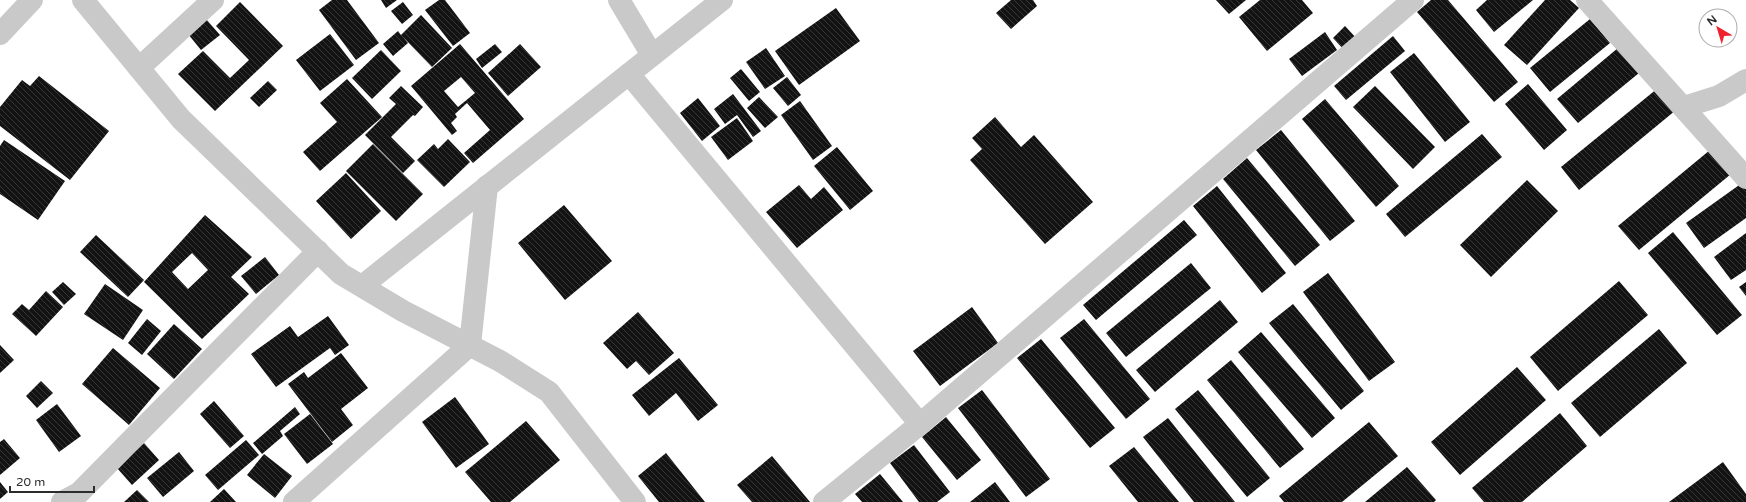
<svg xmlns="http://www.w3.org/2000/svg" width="1746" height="502" viewBox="0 0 1746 502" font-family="'Varela Round',sans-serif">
<defs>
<pattern id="building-back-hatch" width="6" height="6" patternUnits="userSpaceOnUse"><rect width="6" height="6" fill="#131313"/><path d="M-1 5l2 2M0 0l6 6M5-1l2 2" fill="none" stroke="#363636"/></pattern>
</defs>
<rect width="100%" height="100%" fill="#fff"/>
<!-- building -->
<g fill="url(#building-back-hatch)" fill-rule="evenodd">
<path d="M332,0H347L379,43L356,60L319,10Z"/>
<path d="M381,0H397L386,8Z"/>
<path d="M439,0H445L470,33L453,46L425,10Z"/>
<path d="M1011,0H1033L1037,6L1011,29L996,13Z"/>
<path d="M1216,0H1246L1229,14Z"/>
<path d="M1260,0H1302L1313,13L1267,51L1239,17Z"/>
<path d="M1431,0H1448L1518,82L1494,102L1417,12Z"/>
<path d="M1487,0H1533L1494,32L1476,10Z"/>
<path d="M1545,0H1570L1579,8L1527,65L1504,45Z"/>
<path d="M240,2L283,46L215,111L178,74L203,51L230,78L249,60L216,26Z"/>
<path d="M403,2L413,15L402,24L391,11Z"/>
<path d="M836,8L860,41L799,85L775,51Z"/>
<path d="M421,15L452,48L432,67L403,37L408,43L393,56L383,44L398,31L401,35Z"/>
<path d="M206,19L220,35L201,50L188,34Z"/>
<path d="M1590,19L1610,43L1550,92L1530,68Z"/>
<path d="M1345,26L1358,40L1346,52L1333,38Z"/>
<path d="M1325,32L1337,50L1302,76L1289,59Z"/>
<path d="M330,34L354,65L320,91L296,60Z"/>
<path d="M1393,36L1405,51L1346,100L1334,86Z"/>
<path d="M460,44L524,119L473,163L464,153L490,130L467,103L455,114L457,117L451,123L457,131L452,135L411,86ZM461,77L475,93L458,107L444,91Z"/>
<path d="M495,44L502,52L482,68L476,59Z"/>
<path d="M520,44L541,67L508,96L488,73Z"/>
<path d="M766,48L785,76L765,89L746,62Z"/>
<path d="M1618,48L1639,73L1578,123L1557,99Z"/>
<path d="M381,50L401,71L372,99L352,78Z"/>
<path d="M1414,53L1470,122L1445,142L1390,72Z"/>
<path d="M741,69L760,92L749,101L730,78Z"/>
<path d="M39,76L109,131L70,180L0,126V107L22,80L30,86Z"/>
<path d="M787,77L801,95L788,106L773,88Z"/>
<path d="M347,79L382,117L320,171L303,152L337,122L320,103Z"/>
<path d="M268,81L277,90L259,107L250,98Z"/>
<path d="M1528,84L1567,130L1544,150L1505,104Z"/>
<path d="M401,86L423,107L415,116L413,115L391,137L415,161L403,173L365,135L396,104L389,98Z"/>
<path d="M1375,86L1435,147L1413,169L1353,107Z"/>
<path d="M1658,88L1676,110L1579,190L1561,167Z"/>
<path d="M733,94L761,131L753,137L737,115L725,124L714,109Z"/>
<path d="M759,97L778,117L765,128L747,108Z"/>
<path d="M698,98L720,126L702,141L680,113Z"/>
<path d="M1325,99L1399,186L1376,207L1302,119Z"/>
<path d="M800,101L832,146L813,160L781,115Z"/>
<path d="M995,117L1021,147L1034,135L1093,202L1045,244L970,160L982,149L972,138Z"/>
<path d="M737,118L753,141L728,160L711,137Z"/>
<path d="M1281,130L1355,221L1330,241L1256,150Z"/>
<path d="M1482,134L1502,157L1405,237L1386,214Z"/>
<path d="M448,139L470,162L444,187L417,160L434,144L438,149Z"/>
<path d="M4,140L65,181L38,220L0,194V146Z"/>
<path d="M373,144L423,194L396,221L346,171Z"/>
<path d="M837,147L873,191L850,210L814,166Z"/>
<path d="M1710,150L1731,174L1639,250L1618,226Z"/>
<path d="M1247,158L1320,245L1295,266L1223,179Z"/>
<path d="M346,173L381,211L351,239L316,201Z"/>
<path d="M1527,180L1558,211L1491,277L1460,245Z"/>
<path d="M1742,183L1746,189V218L1704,248L1686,223Z"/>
<path d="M799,185L811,199L824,187L843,210L797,248L766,212Z"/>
<path d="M1217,186L1286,273L1262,293L1193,206Z"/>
<path d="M564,205L612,261L565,300L518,243Z"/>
<path d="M205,215L252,257L231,277L249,294L202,339L144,282ZM192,253L208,270L188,289L172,272Z"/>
<path d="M1184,220L1197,235L1096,320L1083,305Z"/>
<path d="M1673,232L1742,315L1717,335L1648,253Z"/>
<path d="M1746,233V270L1731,280L1714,257Z"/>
<path d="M96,235L144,280L128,297L80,252Z"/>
<path d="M265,257L279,275L256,294L241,276Z"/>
<path d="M1191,263L1211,288L1126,357L1106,333Z"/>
<path d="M1328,273L1395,362L1369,381L1303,292Z"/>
<path d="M1619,281L1648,315L1558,391L1530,357Z"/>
<path d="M63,282L76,294L64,305L52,292Z"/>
<path d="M1746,282V296L1739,287Z"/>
<path d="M105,284L143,310L123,340L84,314Z"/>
<path d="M46,291L63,307L36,336L12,314L22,304L29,310Z"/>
<path d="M1220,300L1238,322L1155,392L1136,370Z"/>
<path d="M1293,304L1364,391L1341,410L1269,323Z"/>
<path d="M972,307L998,343L940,386L913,351Z"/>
<path d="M638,312L674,353L649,375L636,361L627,369L603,343Z"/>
<path d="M328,316L349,345L335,355L330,348L276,387L251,354L290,326L298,337Z"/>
<path d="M147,319L161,331L142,355L128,343Z"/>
<path d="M1084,319L1150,399L1126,419L1060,338Z"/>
<path d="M174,324L202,349L174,379L147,354Z"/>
<path d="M1659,329L1687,363L1600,437L1571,403Z"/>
<path d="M1261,332L1335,418L1312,438L1238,352Z"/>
<path d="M1041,339L1115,428L1090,448L1017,358Z"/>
<path d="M0,345L14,360L0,373Z"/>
<path d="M113,348L160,388L129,425L82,384Z"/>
<path d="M341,353L368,388L341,409L353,425L332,442L288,384L304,372L308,378Z"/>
<path d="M679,358L718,405L698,421L676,393L649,416L632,395Z"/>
<path d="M1231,360L1304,449L1280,468L1207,380Z"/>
<path d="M1517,367L1546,400L1460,475L1431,442Z"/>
<path d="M41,381L53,393L37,408L26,396Z"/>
<path d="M982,390L1050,479L1026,497L958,408Z"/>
<path d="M1198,390L1270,478L1247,497L1175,409Z"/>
<path d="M455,397L489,444L456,468L422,422Z"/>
<path d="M214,401L244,436L230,448L200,414Z"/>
<path d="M57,404L81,436L59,452L36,420Z"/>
<path d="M295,407L300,414L280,431L283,436L262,454L253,443Z"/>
<path d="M1560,413L1587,446L1522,502H1484L1472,488Z"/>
<path d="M310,414L333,444L307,464L284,434Z"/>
<path d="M946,417L981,460L957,480L922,437Z"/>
<path d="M1168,418L1235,502H1194L1143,437Z"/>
<path d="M526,421L560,460L510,502H491L465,472Z"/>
<path d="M1369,422L1398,456L1342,502H1284L1279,496Z"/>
<path d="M4,439L20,458L0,475V442Z"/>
<path d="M246,440L259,455L218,490L205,475Z"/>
<path d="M144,443L159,460L132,485L117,468Z"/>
<path d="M914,445L950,492L937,502H919L890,463Z"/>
<path d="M1134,447L1179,502H1138L1109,466Z"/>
<path d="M179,452L194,471L163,497L147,478Z"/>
<path d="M666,453L705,502H659L638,476Z"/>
<path d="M264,454L292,476L275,498L247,475Z"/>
<path d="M772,456L810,502H752L737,485Z"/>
<path d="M1723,462L1746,494V502H1669Z"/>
<path d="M1407,467L1436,500L1434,502H1365Z"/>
<path d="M880,474L903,502H862L855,494Z"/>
<path d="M0,482L8,492L0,499Z"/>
<path d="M995,482L1010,502H970Z"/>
<path d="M224,489L236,502H210Z"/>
<path d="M137,490L149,502H124Z"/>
</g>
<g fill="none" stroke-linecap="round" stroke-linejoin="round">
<!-- street -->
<g stroke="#c9c9c9" stroke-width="22">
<path d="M83,0L181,119L341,274L403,311L500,361L549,392L635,502"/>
<path d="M619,0L652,55"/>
<path d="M1587,0L1746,178"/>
<path d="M0,34L32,0"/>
<path d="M139,68L213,0"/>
<path d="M629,74L920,424"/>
<path d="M1684,107L1719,96L1746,80"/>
<path d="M362,286L722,0"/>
<path d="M62,502L79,493L318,251"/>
<path d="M294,502L470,345L487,186"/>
<path d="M824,502L920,424L1413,0"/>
</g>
</g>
<!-- north arrow -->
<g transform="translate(1718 28) rotate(322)"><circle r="19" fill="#ffffff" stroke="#ababab"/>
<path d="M0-3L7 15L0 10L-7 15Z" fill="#f0222d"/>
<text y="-6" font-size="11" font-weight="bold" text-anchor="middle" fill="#2c2c2c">N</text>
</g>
<!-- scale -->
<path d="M10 486v6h84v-6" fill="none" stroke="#2c2c2c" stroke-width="2"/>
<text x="16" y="486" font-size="12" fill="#2c2c2c" stroke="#ffffff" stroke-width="3" paint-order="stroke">20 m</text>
</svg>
